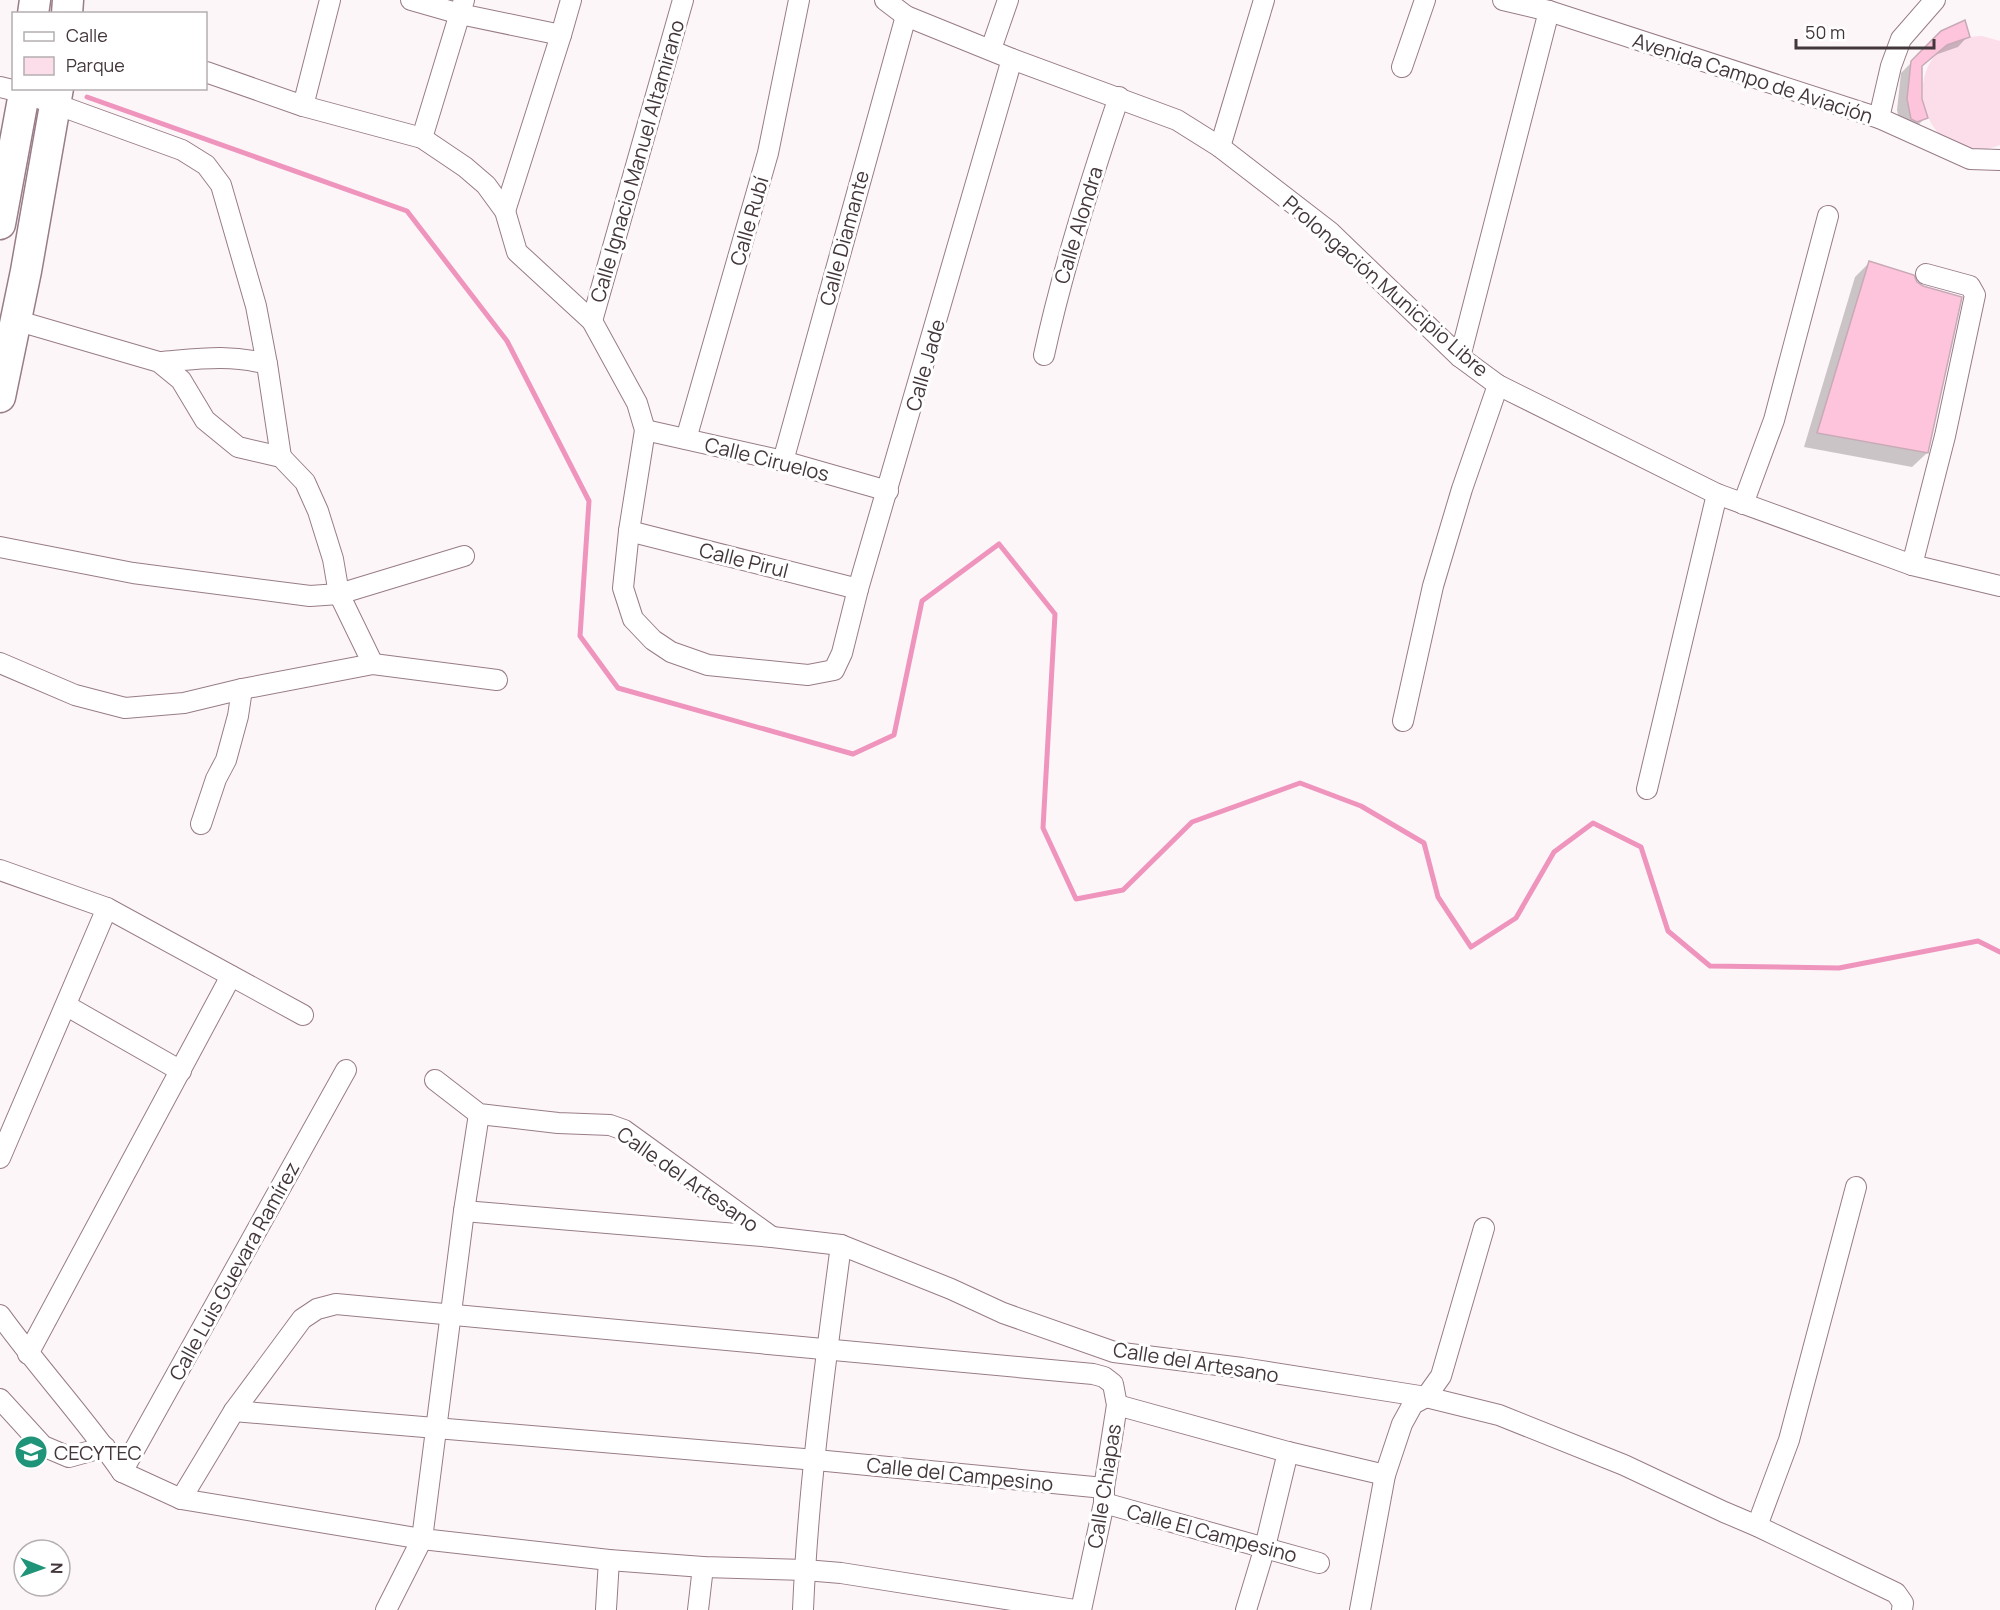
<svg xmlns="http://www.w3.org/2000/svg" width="2000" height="1610" viewBox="0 0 2000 1610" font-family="Manrope,sans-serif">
<rect width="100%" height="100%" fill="#fdf6f9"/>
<!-- green -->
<path fill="#fcddea" d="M1982,36L2000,41V145C1917,177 1886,39 1982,36Z"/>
<!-- shadow -->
<g fill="#0003">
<path d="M1942,32L1968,36L1958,47L1935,55L1920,67V100L1926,117L1915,128L1901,130L1897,110L1901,73Z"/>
<path d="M1869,263L1927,453L1912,467L1804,447L1855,277Z"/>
</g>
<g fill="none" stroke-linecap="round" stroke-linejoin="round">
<!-- stream -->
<path stroke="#ef95bd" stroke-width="5" d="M87,97L407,211L507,341L589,501L580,636L618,688L853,754L894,735L922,601L999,544L1055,614L1043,828L1076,899L1123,890L1192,822L1300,783L1361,806L1424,843L1438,897L1471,947L1516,918L1554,852L1593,823L1641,847L1668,931L1710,966L1839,968L1978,941L2000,952"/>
</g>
<!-- building -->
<g fill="#fdc4dc" stroke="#c8aab6" stroke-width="1.5">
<path d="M1965,20L1970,37L1947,45L1922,66V99L1928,118L1917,122L1911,119L1907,99L1911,61L1941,31Z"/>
<path d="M1869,261L1914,275L1917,282L1923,286L1962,297L1928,453L1817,433Z"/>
</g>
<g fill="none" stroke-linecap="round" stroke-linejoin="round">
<defs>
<g id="street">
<path d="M411,0L460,14L561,35"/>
<path d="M885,0L906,16L1012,59L1177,120L1220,147L1330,232L1460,357L1498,385L1717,494L1912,565L2000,586"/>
<path d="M1503,0L1549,11L1879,118L1970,159L2000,160"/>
<path d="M991,49L1008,0"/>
<path d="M1402,67L1425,0"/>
<path d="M206,72L303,106L422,138L465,167L486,185L505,211L517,252L592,321L637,403L645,430L629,531L623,588L633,619L653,640L671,652L708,665L808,675L834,670L842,653L858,589L1012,59"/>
<path d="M0,87L25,93L182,150L206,165L221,185L256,306L267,364L281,457"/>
<path d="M303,106L330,0"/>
<path d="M1879,118L1891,66L1901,39L1935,0"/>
<path d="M422,138L464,0"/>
<path d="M1220,147L1264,0"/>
<path d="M505,211L561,35L571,0"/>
<path d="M15,320L159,362L181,380L205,420L238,447L281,457L305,482L318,511L333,559L339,594L373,664"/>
<path d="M592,321L683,0"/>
<path d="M1044,355C1063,267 1090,182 1119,97"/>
<path d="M1460,357L1549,11"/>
<path d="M159,362C198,359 229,354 267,364"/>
<path d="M645,430L783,461L888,491"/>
<path d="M686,439L768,153L799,0"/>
<path d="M783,461L906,16"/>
<path d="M1743,504L1774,420L1828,216"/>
<path d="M629,531L858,589"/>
<path d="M0,547L133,573L310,596L339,594L464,556"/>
<path d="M1912,565L1945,436L1975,295L1970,286L1926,274"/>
<path d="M0,663L75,695L125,708L184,703L242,689L373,664L497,680"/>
<path d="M1403,721L1433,586L1462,489L1498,385"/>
<path d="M1647,789L1717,494"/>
<path d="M201,824L216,779L226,760L238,716L242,689"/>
<path d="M0,870L107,908L303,1015"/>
<path d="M67,1006L181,1071"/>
<path d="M435,1080L479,1114L558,1123L610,1125L624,1130L772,1237"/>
<path d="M0,1158L107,908"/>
<path d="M464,1211L772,1237L841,1245L951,1289L1003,1313L1114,1352L1242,1368L1426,1397L1499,1415L1624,1465L1724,1512L1757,1526L1896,1593L1903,1603L1902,1610"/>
<path d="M0,1315C39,1369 84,1417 122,1472"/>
<path d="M28,1354L231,976"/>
<path d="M0,1399L43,1446L69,1457L105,1447"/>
<path d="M1117,1405L1288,1452L1385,1475"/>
<path d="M234,1411L816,1460L1104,1488"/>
<path d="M122,1472L181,1499L422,1539L609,1560L703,1567L805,1570L841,1573L1075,1610"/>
<path d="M122,1472L346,1070"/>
<path d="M181,1499L234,1411L302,1319L317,1309L336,1304L1093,1374L1104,1377L1113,1384L1117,1405L1104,1488V1503L1081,1610"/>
<path d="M1104,1503L1319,1563"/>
<path d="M1757,1526L1789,1440L1856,1187"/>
<path d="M606,1609L609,1560"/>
<path d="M386,1610L422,1539L464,1211L479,1114"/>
<path d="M698,1610L703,1567"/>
<path d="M803,1610C808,1488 825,1366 841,1245"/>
<path d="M1246,1610L1265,1547L1288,1452"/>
<path d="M1360,1610L1385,1475L1402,1424L1413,1404L1426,1397L1441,1376L1484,1228"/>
</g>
<g id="primary">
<path d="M33,14L35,0"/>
<path d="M67,14L68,0"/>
<path d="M0,224L25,88"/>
<path d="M0,397L26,271L58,88"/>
</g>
</defs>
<!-- street casing -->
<use href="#street" stroke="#987c88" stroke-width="22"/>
<!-- primary casing -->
<use href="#primary" stroke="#987c88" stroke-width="33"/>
<!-- street -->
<use href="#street" stroke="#fff" stroke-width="20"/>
<!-- primary -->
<use href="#primary" stroke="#fff" stroke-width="30"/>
</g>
<!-- icons -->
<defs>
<symbol id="school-disc" viewBox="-11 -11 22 22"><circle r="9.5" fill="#209478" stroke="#fff"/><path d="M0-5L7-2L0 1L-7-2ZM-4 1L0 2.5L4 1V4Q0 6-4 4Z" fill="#fff"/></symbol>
</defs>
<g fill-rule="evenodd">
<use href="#school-disc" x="12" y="1433" width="38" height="38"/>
</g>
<g text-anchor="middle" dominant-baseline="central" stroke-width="6" stroke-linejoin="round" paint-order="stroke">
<!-- street labels -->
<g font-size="20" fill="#43373c" stroke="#fff">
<text transform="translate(1753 78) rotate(18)">Avenida Campo de Aviación</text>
<text transform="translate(637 161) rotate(-74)">Calle Ignacio Manuel Altamirano</text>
<text transform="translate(749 221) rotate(-74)">Calle Rubí</text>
<text transform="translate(1078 225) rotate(-73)">Calle Alondra</text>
<text transform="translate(844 238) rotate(-75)">Calle Diamante</text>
<text transform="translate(1386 286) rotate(41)">Prolongación Municipio Libre</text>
<text transform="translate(925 365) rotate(-74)">Calle Jade</text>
<text transform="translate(767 459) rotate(14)">Calle Ciruelos</text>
<text transform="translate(744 560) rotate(14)">Calle Pirul</text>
<text transform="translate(688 1179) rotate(35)">Calle del Artesano</text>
<text transform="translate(234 1271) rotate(-61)">Calle Luis Guevara Ramírez</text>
<text transform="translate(1196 1362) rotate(9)">Calle del Artesano</text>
<text transform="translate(960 1474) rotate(6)">Calle del Campesino</text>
<text transform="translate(1104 1486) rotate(-81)">Calle Chiapas</text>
<text transform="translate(1212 1533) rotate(15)">Calle El Campesino</text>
</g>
<!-- poi labels -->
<g font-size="20" fill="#43373c" stroke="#fff" text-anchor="start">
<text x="54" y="1452">CECYTEC</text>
</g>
</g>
<!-- legend -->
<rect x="12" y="12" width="195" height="78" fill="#ffffff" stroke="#b4afb1" stroke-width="1.5"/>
<rect x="24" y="32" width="30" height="9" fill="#ffffff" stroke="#b4afb1" stroke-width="1.5"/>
<text x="66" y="42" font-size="18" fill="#43373c">Calle</text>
<rect x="24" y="57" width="30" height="18" fill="#fcddea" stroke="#b4afb1" stroke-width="1.5"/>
<text x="66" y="72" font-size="18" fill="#43373c">Parque</text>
<!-- north arrow -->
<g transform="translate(42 1568) rotate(91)"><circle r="28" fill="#ffffff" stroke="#b4afb1" stroke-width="1.5"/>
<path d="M0-4.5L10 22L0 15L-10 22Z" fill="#209478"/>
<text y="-9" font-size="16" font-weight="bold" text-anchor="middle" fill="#43373c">N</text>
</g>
<!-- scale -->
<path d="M1796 39v9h138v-9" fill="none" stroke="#43373c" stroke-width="3"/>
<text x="1805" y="39" font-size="18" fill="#43373c" stroke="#ffffff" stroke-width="4.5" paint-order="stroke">50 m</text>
</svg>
